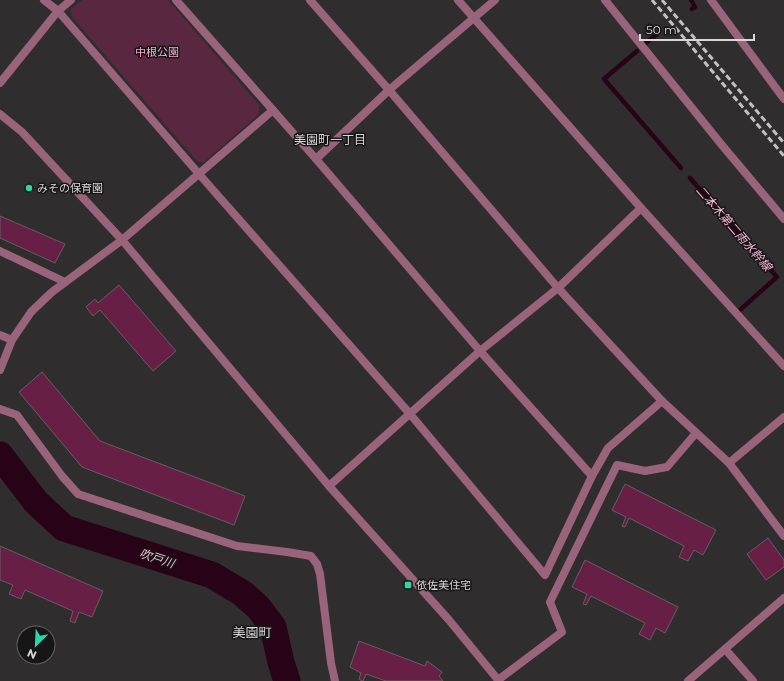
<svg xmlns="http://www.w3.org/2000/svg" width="784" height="681" viewBox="0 0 784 681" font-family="Montserrat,'Noto Sans JP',sans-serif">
<rect width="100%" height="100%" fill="#302d2e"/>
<!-- green -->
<path fill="#592840" d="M82,0H168L259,105V114L203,163L197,161L72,17L71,9Z"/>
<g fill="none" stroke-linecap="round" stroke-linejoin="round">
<!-- stream -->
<g stroke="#280317" stroke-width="4.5">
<path d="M691,0L695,7L692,9"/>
<path d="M646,43L657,34"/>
<path d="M637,51L604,79L681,168"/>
<path d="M690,178L777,277L741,309"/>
</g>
<!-- river -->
<path stroke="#280317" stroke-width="27" d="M0,455L36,502L64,528L212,575L242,593L258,607L273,627L281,662L287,681"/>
</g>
<!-- building -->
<g fill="#681f46" stroke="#635f60">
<path d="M0,216L65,244L55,263L0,238Z"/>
<path d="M119,285L176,351L153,371L100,310L93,316L86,307L95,299L98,303Z"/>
<path d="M42,372L100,441L245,496L234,525L82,467L19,392Z"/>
<path d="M625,484L716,530L703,555L694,550L688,561L679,557L684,546L629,518L625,527L622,526L626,517L612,510Z"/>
<path d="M768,538L784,560V567L766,580L747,554Z"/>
<path d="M0,546L103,591L92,617L79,612L75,623L70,621L73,611L25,590L21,599L9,594L13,585L0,580Z"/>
<path d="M585,560L678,607L665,633L656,628L650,640L639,634L645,623L591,596L586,605L583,604L587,594L572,587Z"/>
<path d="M359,641L425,666L427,661L442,672L439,676L443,681H386L366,674L363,681H362L359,679L361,673L350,667Z"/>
</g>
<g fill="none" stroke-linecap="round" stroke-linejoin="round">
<!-- minor -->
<g stroke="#9a637c" stroke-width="8">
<path d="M44,0L58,11L199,174L410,414L545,575L592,476L480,351L316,159L176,0"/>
<path d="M458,0L641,208L784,366"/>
<path d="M605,0L721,144L784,219"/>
<path d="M711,0L784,99"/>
<path d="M58,11L71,0"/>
<path d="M316,159L389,90L495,0"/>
<path d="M122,240L273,110"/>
<path d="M0,251L65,282"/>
<path d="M0,335L12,340"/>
<path d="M0,409L17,415L62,476L78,494L237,546L287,552L311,556L317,564L320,574L331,663L335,681"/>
<path d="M729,463L784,417"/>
<path d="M592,476L608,448L662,401"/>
<path d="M329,486L480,351L558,288L641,208"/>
<path d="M725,649L753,681"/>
<path d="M498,680L562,632L550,602L617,465L645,471L667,467L696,433"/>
</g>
<!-- tertiary -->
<g stroke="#9a637c" stroke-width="8">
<path d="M310,0L389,90L558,288L662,401L729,463L784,536"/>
<path d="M0,83L58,11"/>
<path d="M0,114L22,132L122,240L329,486L449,620L499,681"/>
<path d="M0,370L12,340L31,312L52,292L122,240"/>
<path d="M688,681L784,598"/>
</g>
<!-- rail -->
<g stroke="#c2c0c1" stroke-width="3" stroke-dasharray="6 3" stroke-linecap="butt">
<path d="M652,0L784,156"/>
<path d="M662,0L784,143"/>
</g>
</g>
<!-- markers -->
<g fill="#2dd5ab" stroke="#171616" stroke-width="1.5">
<circle cx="29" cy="188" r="4"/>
<rect x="404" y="581" width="8" height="8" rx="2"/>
</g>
<g text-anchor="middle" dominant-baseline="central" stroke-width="3" stroke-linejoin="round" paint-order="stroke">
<!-- park labels -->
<g font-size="11" fill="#fda6ce" stroke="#171616">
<text x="157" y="52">中根公園</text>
</g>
<!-- poi labels -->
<g font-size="11" fill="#d9d7d8" stroke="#171616" text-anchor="start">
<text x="37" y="188">みその保育園</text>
<text x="416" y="585">依佐美住宅</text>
</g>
<!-- neighbourhood labels -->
<g font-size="12" fill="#d9d7d8" stroke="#171616">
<text x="330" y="139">美園町一丁目</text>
</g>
<!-- water labels -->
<g font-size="12" font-style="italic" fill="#fab7d5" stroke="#171616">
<text transform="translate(734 228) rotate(49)">二本木第二雨水幹線</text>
<text transform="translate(157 558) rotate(18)">吹戸川</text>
</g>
<!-- quarter labels -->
<g font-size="13" fill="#d9d7d8" stroke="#171616">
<text x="252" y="632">美園町</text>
</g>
</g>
<!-- north arrow -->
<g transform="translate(36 645) rotate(204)"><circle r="19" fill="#171616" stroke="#656364"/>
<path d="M0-3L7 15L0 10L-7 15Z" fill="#2dd5ab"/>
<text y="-6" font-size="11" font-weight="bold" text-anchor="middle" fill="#d9d7d8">N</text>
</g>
<!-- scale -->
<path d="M640 34v6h114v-6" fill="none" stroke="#d9d7d8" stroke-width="2"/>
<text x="646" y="34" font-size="12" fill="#d9d7d8" stroke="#171616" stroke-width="3" paint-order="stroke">50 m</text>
</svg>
